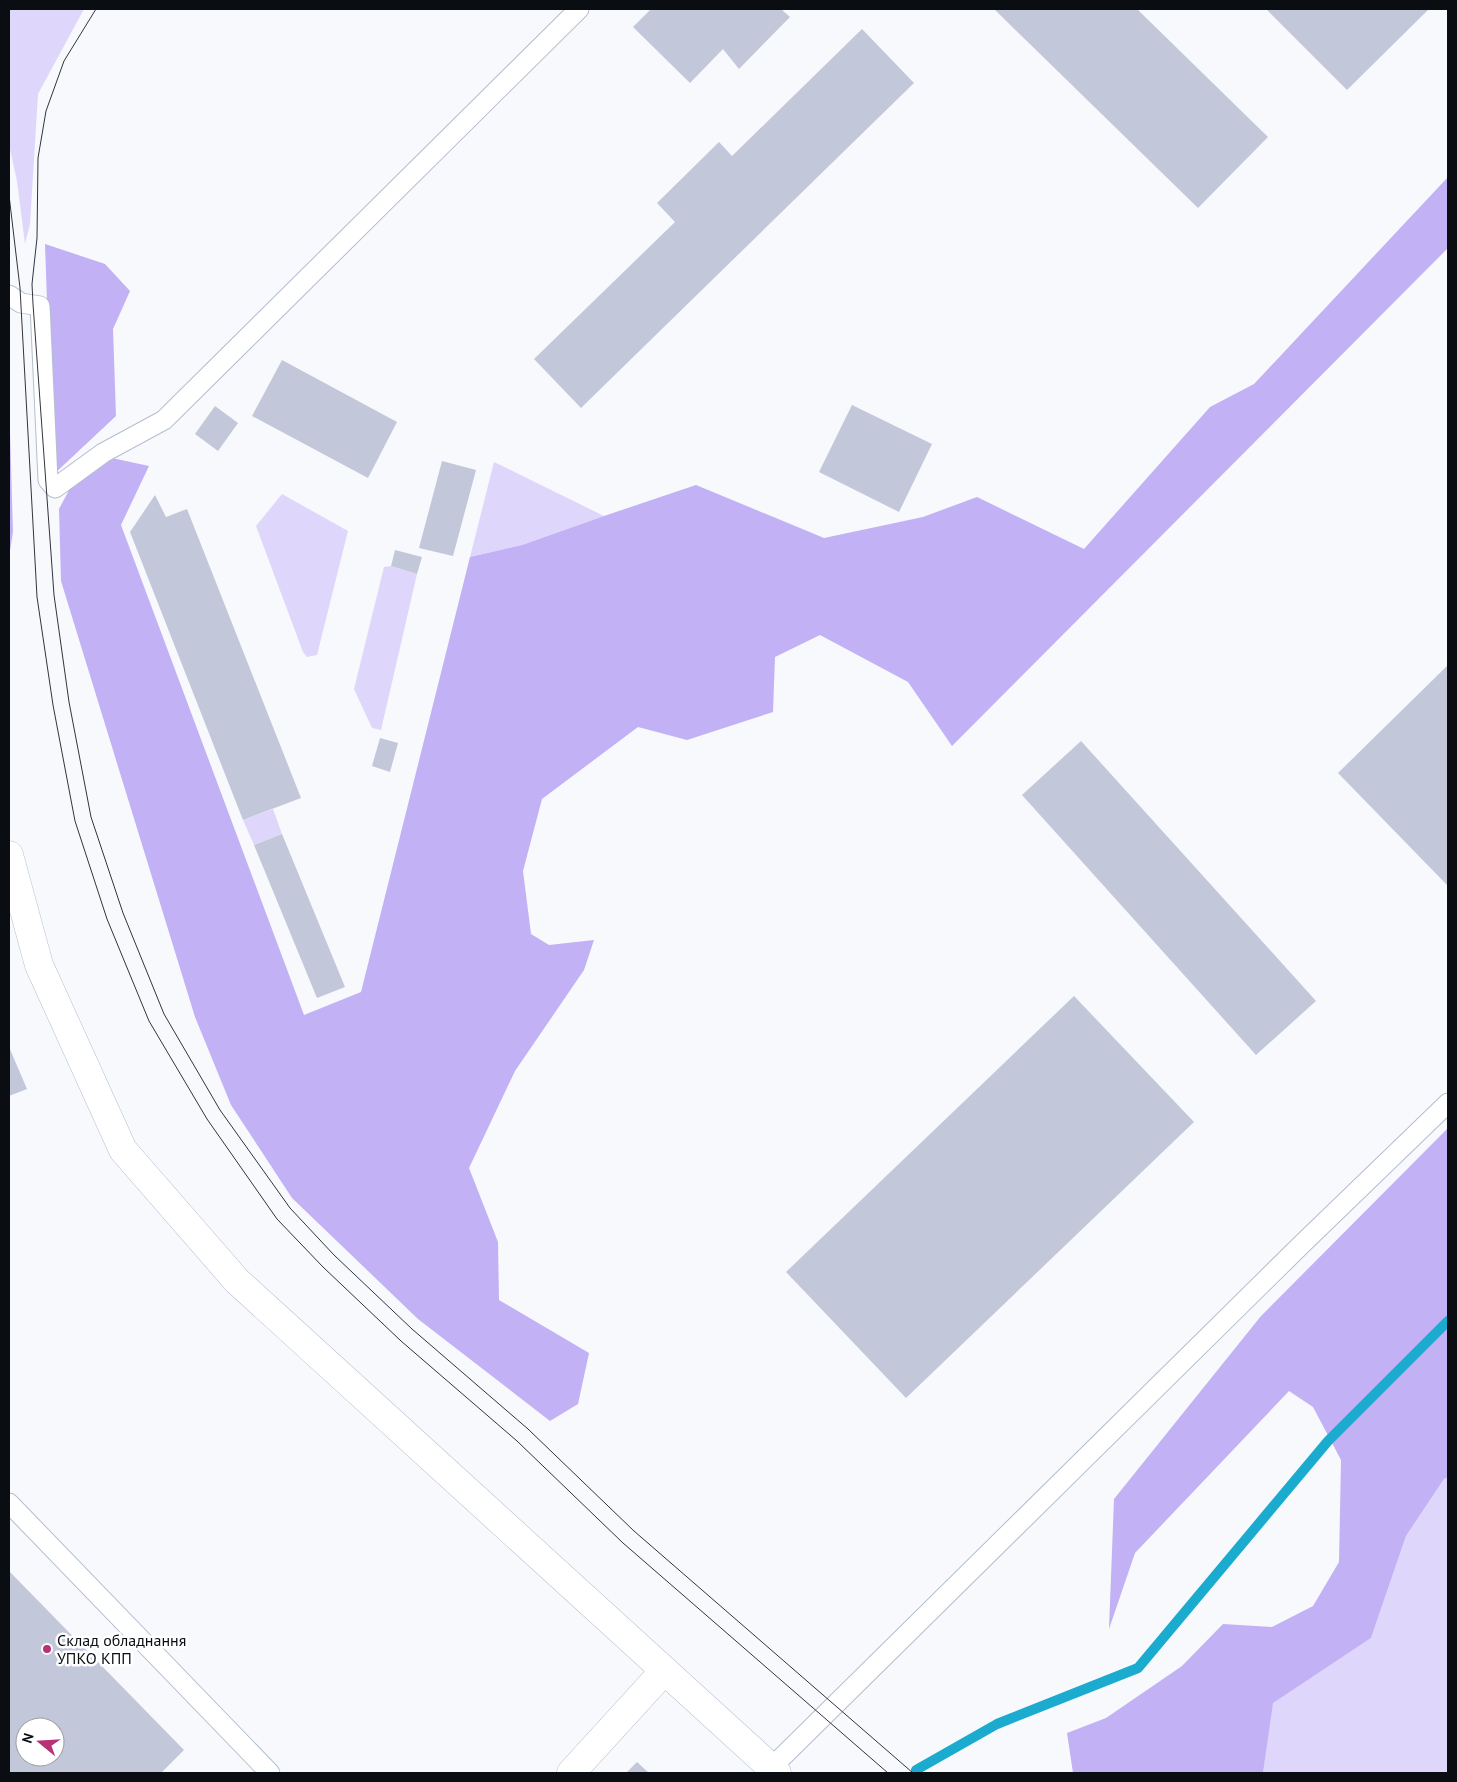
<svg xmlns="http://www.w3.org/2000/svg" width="1457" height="1782" viewBox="0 0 1457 1782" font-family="'PT Sans',sans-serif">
<rect width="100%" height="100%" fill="#f7f9fd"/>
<!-- green -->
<g fill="#dfd6fc">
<path d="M9,9H84L38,94L30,224L25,244L17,181L9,145Z"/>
<path d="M494,462L604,516L522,545L470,557Z"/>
<path d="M282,494L348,531L317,655L307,657L303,652L256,526Z"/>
<path d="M391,566L417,574L381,730L372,728L354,689L384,567Z"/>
<path d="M273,809L282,834L254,845L243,820Z"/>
<path d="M1448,1477V1773H1263L1272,1703L1371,1638L1406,1536L1444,1479Z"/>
</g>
<!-- forest -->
<g fill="#c3b1f5">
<path d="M1448,177V248L952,746L908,682L820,635L775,657L773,712L687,740L638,727L542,799L523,871L531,934L549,945L594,940L584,970L515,1071L469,1168L498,1242L499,1300L589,1353L578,1404L550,1421L418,1319L292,1198L231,1105L195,1017L61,581L59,509L76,477L112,458L149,466L121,525L304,1015L361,992L470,557L522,545L604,516L696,485L824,538L923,517L977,497L1084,549L1210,407L1254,384Z"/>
<path d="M45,244L105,264L130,291L113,329L116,416L53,475Z"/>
<path d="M9,397L13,532L9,557Z"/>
<path d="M1448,1128V1477L1444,1479L1406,1536L1371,1638L1273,1703L1263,1773H1073L1067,1733L1106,1718L1182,1666L1223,1624L1272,1627L1313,1606L1339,1562L1341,1460L1313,1407L1289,1391L1135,1553L1109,1629L1114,1499L1261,1316Z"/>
</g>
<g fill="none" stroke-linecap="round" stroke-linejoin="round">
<!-- stream -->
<path stroke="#1aabce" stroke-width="10" d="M916,1770L997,1724L1138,1668L1328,1441L1448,1321"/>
</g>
<!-- building -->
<g fill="#c3c7da" fill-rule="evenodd">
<path d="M651,9H781L790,17L739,69L723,49L690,83L633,27Z"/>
<path d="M994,9H1137L1268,137L1198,208Z"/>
<path d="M1266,9H1429L1347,90Z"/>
<path d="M862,29L914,83L581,408L534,359L675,222L657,203L719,142L732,156Z"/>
<path d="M282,360L397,422L368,478L252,416Z"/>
<path d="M852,405L932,444L899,512L819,472Z"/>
<path d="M215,406L238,423L218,451L195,434Z"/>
<path d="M442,461L476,470L453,556L419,548Z"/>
<path d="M155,495L166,517L187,509L301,798L243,820L130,532Z"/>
<path d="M395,550L422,557L417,574L391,566Z"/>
<path d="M1448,665V886L1338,773Z"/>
<path d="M380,738L398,743L390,772L372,766Z"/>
<path d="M1081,741L1316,1001L1256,1055L1022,795Z"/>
<path d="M282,834L345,987L317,998L254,845Z"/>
<path d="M1074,996L1194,1122L906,1398L786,1272Z"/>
<path d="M9,1047L27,1089L9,1096Z"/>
<path d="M9,1571L184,1750L161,1773H9ZM25,1727H55V1757H25Z"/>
<path d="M637,1762L649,1773H626Z"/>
</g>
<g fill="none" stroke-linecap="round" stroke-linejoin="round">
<defs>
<g id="lane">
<path d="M9,295L21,303L40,306L48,480L55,488L103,453L164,420L579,9"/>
<path d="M9,1503L270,1773"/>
<path d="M771,1768L1301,1245L1448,1103"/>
</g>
<g id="street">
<path d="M9,855L39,965L123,1150L237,1281L777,1773"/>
<path d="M571,1773L664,1671"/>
</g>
</defs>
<!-- lane casing -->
<use href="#lane" stroke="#b3becf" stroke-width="21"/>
<!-- street casing -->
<use href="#street" stroke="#b3becf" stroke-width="29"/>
<!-- lane -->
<use href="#lane" stroke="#fff" stroke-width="19"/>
<!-- street -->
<use href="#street" stroke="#fff" stroke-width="28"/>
<!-- tram -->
<g stroke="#31353a" stroke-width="1">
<path d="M96,9L64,61L46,111L38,158L37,238L32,284L33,304L54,595L69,702L91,817L123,913L164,1014L220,1110L290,1208L334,1255L412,1329L528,1429L634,1531L913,1773"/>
<path d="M9,195L20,288L37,597L53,705L75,821L107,919L149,1021L207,1119L277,1219L323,1267L401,1341L517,1441L623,1543L888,1773"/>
</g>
</g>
<!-- markers -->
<circle fill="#b83276" stroke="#fff" stroke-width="2" cx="47" cy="1649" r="5"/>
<g text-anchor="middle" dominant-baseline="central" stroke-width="5" stroke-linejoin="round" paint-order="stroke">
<!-- poi labels -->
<g font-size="16" fill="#0a0e13" stroke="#fff" text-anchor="start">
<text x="57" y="1640">Склад обладнання<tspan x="57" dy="18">УПКО КПП</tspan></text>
</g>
</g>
<!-- border -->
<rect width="1457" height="1782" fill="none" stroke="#0a0e13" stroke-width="20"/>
<!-- north arrow -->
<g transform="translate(40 1742) rotate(288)"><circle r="24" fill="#ffffff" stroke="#9d9fa1"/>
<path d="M0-4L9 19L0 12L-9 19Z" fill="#b83276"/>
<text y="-8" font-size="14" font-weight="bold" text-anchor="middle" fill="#0a0e13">N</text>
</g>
</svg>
